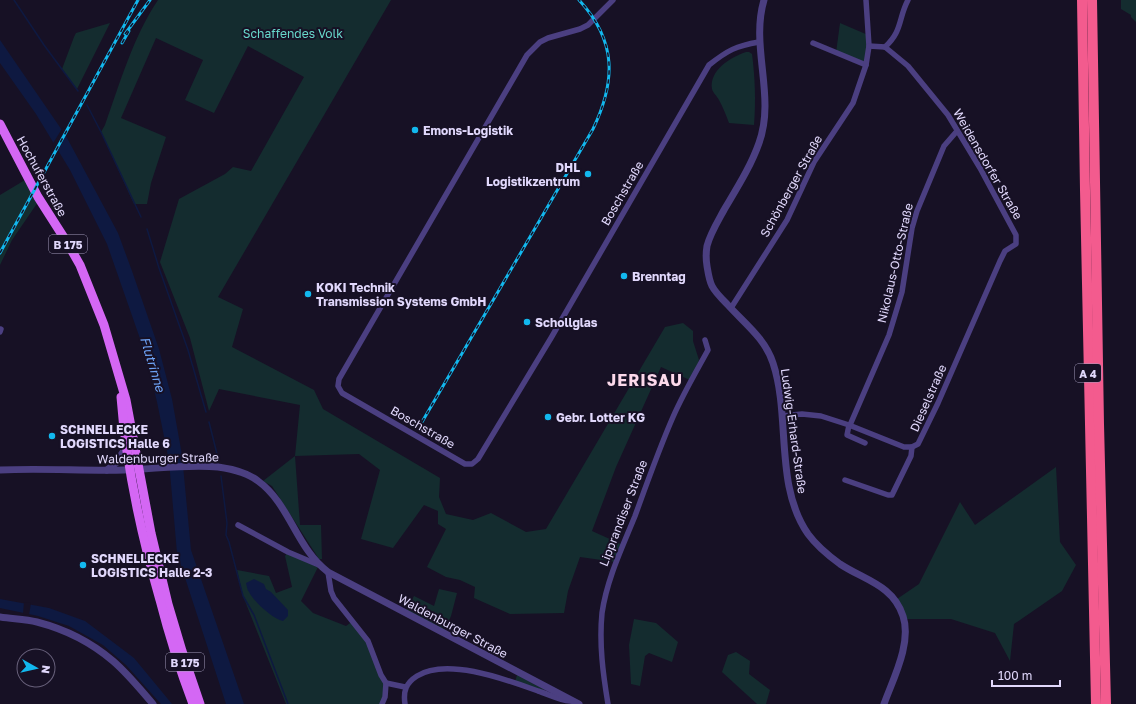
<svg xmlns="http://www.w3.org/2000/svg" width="1136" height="704" viewBox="0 0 1136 704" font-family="'Golos Text',sans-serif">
<rect width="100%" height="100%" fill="#171125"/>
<!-- green -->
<g fill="#142c2f">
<path d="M158,0H391L218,297L243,309L232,347L314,390L323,409L440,478L439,497L446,514L473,520L491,513L526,532L546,529L665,327L683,323L693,331V341L699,360L692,381L661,367L616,467L592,531L623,545L616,562L580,557L568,591L564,613L510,614L474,598L475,587L460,580L446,577L427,567L446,529L438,524V511L424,505L393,548L361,539L380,470L359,454L295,456L300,525H321L322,559H319L272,486L263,481L295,456L300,405L219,389L209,411L190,338L160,262L179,199L225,174L233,167L251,171L304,77L248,46L214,113L185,100L203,60L156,38L121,118L166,137L151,183L147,204H134L101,132L105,125C120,83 133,37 158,0Z"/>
<path d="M1121,0H1136V22L1131,17V15L1121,9Z"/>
<path d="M110,23L77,89L62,69L74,37L76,33Z"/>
<path d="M840,23L868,35L866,65L836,53Z"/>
<path d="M746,52H749L752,54C755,77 756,101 754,125L729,123C726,115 723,107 719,100C717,96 713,93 712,89C709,70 731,57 746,52Z"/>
<path d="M25,180L38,202L12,240L0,265V195Z"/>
<path d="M1056,467L1060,542L1076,565L1062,591L1014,624L1010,661L995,633L951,619H906L897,599L919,584L960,502L975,525Z"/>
<path d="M288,552L319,565L301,601L313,613L346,626L353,621L362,632L386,683L382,704H286L243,596L237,570L269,576L276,593L292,587L285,556Z"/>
<path d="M439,589L457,593L451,616L443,633L405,613L414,596L434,606Z"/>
<path d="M634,619L656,623L678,642L672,662L649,653L645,656L640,686L631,684L629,645Z"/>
<path d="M736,652L750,661L749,674L770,690L766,704H757L722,672L728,655Z"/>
<path d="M517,675L545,690H541L515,682Z"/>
</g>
<!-- water -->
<g fill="#0e1941">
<path d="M0,40L66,136L118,233L132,271L159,349L172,399L182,455L191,550L244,704H226L177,553L169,461L157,402L144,350L107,244L70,170L36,114L0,63Z"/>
<path d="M254,579L264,584L266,589L271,592L288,610V616L283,621C273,619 254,602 249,592C247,590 247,586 246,583Z"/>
<path d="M0,599L49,608L85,621L134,658L172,704H161L126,665L103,645L69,626L38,616L0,608Z"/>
</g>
<!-- pier -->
<g fill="#171125">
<path d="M63,127L67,133L57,153L52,145Z"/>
<path d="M24,602L31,603L29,615L23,614Z"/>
</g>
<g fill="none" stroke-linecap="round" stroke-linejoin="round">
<!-- stream -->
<g stroke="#0e1941" stroke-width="1.5">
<path d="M14,0L44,45L78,91"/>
<path d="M87,105L101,132L141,217"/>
<path d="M147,229L159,268L188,350L206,412"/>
<path d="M209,422L218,458"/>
<path d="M221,476L227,523L226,535L229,542L243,596L254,615L288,704"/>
</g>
<!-- minor -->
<g stroke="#4b3f81" stroke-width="5.5">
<path d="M613,0L588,25L580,29L548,38L540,42L527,55L339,379L338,386L342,393L465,464H472L478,459L551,338L709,65C728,50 736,46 759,42"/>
<path d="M813,43L866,65"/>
<path d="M885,47C903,30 898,19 908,0"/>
<path d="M731,308L787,220L814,162L853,103L866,65L869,46L866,0"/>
<path d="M0,332L1,329"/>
<path d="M782,416L802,414L821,416L849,425L904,447H912L918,444L938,403L1000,261L1005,251L1016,244V235L980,168L948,115L908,66L885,47L869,46"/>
<path d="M849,425L847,435L865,443"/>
<path d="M850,425L889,335L902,292L912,228L917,211L944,146L957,131"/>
<path d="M845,480L888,495H892L911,456L912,447"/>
<path d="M238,525L288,552L319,565"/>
<path d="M328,572L331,591L334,598L368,641L381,675L386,683L405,687"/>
<path d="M382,704L385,697L386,683"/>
<path d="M405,704C403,691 406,683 417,676C447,657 507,680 538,691C548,694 559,700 570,701"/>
<path d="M608,704C603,674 599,644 602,613C607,579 622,548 635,516C647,483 659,449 673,417C683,394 696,372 708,350L705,340"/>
</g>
<!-- tertiary -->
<g stroke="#4b3f81" stroke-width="7">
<path d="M764,0C750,47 776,96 759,143C751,166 737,188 724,210C718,221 710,234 707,246C706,252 706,260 707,266C708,272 709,280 712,286C715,292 722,299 727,304C744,323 765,338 773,363C791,417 774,485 808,534C816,545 829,556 840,564C864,580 893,585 903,616C912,643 893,679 884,704"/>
<path d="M0,470C41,468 83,471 124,470C155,469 188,464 218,467C232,469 247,472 258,481C290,504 296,548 328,572L579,704"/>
<path d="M107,470L116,463L127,446"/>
<path d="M0,617C12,619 25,619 37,622C64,629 92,643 113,661C128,674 140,689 153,704"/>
</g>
<!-- primary -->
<g stroke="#d467f4" stroke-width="9">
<path d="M0,124L38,197L68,244L80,265L104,325L126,400L151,533L168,604L182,651L200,704"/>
<path d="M121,397C126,465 141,534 160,600C169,635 180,670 193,704"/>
</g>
<!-- motorway -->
<g stroke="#f35b8e" stroke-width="10">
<path d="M1082,0L1085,190L1096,704"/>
<path d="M1092,0L1099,424L1106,704"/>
</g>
<defs>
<g id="rail">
<path d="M125,34L150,0"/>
<path d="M122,43L129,31"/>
<path d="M0,253L138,0"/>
<path d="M422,422L593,129C616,81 617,41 579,0"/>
</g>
</defs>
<!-- rail casing -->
<use href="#rail" stroke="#12b8ee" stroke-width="3"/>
<!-- rail -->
<use href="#rail" stroke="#171125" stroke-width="1.5" stroke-dasharray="4.5" stroke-linecap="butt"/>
</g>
<!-- markers -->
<g fill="#12b8ee" stroke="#171125" stroke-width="1.5">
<circle cx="415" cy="130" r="4"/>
<circle cx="588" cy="174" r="4"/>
<circle cx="624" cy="276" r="4"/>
<circle cx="308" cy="294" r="4"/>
<circle cx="527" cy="322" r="4"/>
<circle cx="548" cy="417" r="4"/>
<circle cx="52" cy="436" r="4"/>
<circle cx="83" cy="565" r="4"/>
</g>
<g text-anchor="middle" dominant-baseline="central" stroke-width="4" stroke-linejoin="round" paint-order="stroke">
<!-- shield labels -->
<g fill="#171125" stroke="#a49cbc" stroke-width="1">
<rect x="49" y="235" width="38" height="18" rx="3"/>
<rect x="1075" y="364" width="26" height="18" rx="3"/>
<rect x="166" y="653" width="38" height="18" rx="3"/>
</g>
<g font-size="11" font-weight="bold" fill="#e1d8fc">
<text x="68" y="244">B 175</text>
<text x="1088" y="373">A 4</text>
<text x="185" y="662">B 175</text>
</g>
<!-- park labels -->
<g font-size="12" fill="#68d8cc" stroke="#171125">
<text x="293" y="33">Schaffendes Volk</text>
</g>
<!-- poi labels -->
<g font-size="12" font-weight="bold" fill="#e1d8fc" stroke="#171125" text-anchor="start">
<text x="423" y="130">Emons-Logistik</text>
<text x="580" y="167" text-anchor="end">DHL<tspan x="580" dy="14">Logistikzentrum</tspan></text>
<text x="632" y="276">Brenntag</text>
<text x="316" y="287">KOKI Technik<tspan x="316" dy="14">Transmission Systems GmbH</tspan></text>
<text x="535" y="322">Schollglas</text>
<text x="556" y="417">Gebr. Lotter KG</text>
<text x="60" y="429">SCHNELLECKE<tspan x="60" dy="14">LOGISTICS Halle 6</tspan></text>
<text x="91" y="558">SCHNELLECKE<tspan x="91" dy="14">LOGISTICS Halle 2-3</tspan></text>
</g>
<!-- street labels -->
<g font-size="12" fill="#e1d8fc" stroke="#171125">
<text transform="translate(988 164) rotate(60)">Weidensdorfer Straße</text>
<text transform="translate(42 176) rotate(61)">Hochuferstraße</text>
<text transform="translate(791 186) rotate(-61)">Schönberger Straße</text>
<text transform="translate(622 193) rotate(-60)">Boschstraße</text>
<text transform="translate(895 263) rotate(-77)">Nikolaus-Otto-Straße</text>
<text transform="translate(928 398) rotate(-66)">Dieselstraße</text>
<text transform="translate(423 427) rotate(30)">Boschstraße</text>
<text transform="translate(794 431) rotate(82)">Ludwig-Erhard-Straße</text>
<text transform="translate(158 458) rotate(-1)">Waldenburger Straße</text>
<text transform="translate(623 513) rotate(-69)">Lipprandiser Straße</text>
<text transform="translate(453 626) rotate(28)">Waldenburger Straße</text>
</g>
<!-- water labels -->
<g font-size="13" font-style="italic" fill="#6da2f5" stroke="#171125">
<text transform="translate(153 364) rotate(73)">Flutrinne</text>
</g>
<!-- district labels -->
<g font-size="16" font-weight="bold" letter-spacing="1" fill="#fcd9eb" stroke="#171125">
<text x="645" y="380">JERISAU</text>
</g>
</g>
<!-- north arrow -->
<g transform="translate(36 668) rotate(98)"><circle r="19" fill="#171125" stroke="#68617b"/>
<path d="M0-3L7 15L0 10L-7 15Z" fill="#12b8ee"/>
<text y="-6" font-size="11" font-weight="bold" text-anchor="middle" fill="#e1d8fc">N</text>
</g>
<!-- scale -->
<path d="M992 680v6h68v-6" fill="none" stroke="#e1d8fc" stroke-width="2"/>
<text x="998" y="680" font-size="12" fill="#e1d8fc" stroke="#171125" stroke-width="3" paint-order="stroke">100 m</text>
</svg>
